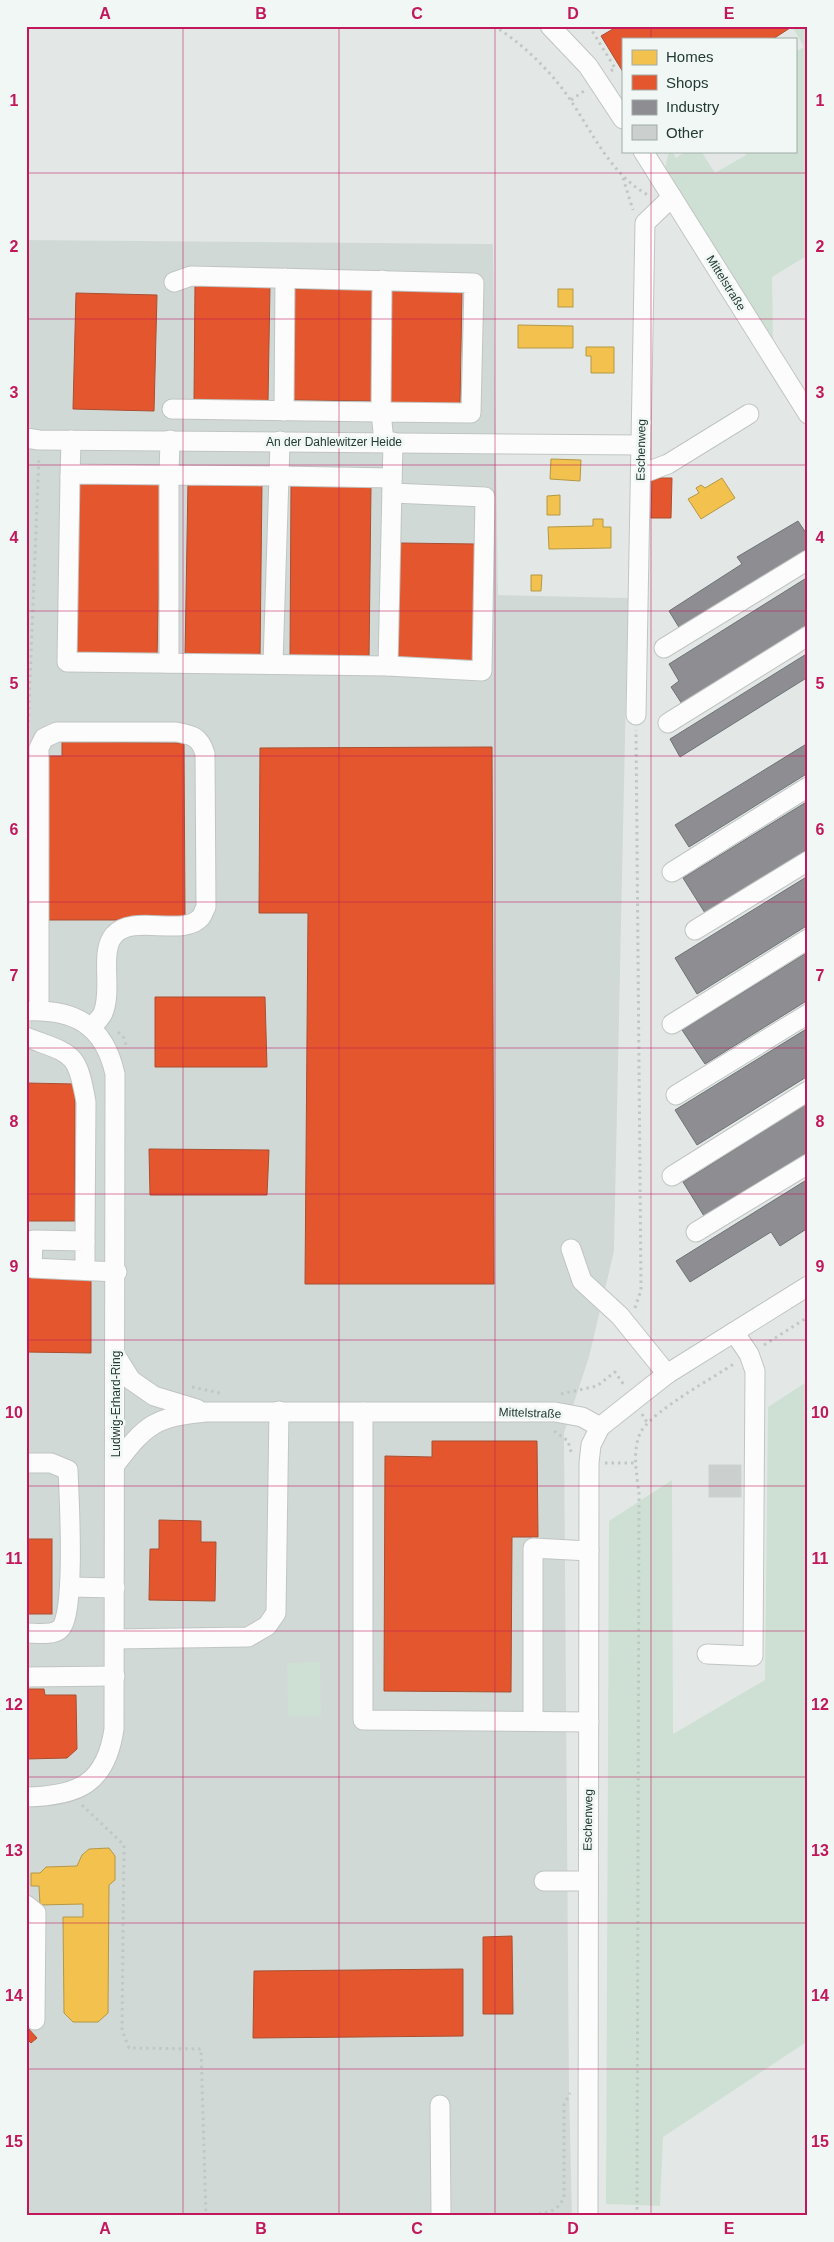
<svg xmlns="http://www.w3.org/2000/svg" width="834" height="2242" viewBox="0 0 834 2242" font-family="Helvetica,sans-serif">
<rect width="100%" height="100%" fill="#e3e8e6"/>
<!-- built -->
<path fill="#d1d9d6" d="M26,240L493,244L498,595L628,598L614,1251L589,1357L564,1433L569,2090L572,2216H26Z"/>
<!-- green -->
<g fill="#cee0d3">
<path d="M796,26H808V255L772,277L773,341L665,168L669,151H672L676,158L686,151H701L715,173L746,155L744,151H795V52L804,47L793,28Z"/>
<path d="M808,1381V2041L663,2137L660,2206L606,2204L609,1521L672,1480L673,1734L765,1680L768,1407Z"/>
<path d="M320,1662L321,1716H288L287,1663Z"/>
</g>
<!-- homes -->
<g fill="#f2c14e" stroke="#b49846">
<rect x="558" y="289" width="15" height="18"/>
<path d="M518,325L573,326V348H518Z"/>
<path d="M586,347H614V373H591V356H586Z"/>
<path d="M551,459L581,460L580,481L550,479Z"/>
<path d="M722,478L735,498L701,519L688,499L699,493L696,488L701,485L705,488Z"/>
<path d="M560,495V515H547V496Z"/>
<path d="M593,519H603V527H611V548L549,549L548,527L593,526Z"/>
<path d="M531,575H542L541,591H531Z"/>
<path d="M109,1848L115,1856V1880L109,1885L108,2013L98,2022H73L64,2013L63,1917H83V1904L40,1905L39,1886H31V1873H40L46,1867L77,1866L82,1855L89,1849Z"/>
</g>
<!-- shops -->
<g fill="#e4572e" stroke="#aa4e30">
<path d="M618,26H793L773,39H623V72L601,36Z"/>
<path d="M195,284L270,286L268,401L194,400Z"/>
<path d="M294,289H373L372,401L293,400Z"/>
<path d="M386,291L462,292L460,404L384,403Z"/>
<path d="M76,293L157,295L154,411L73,409Z"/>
<path d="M652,478H672L671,518H651Z"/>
<path d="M80,481L161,483L157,658L76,656Z"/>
<path d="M188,482L262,483L260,658L185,657Z"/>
<path d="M291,486H371L369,660L290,659Z"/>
<path d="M400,543L476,544L474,661L398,660Z"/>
<path d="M62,742L184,743L185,920H49L48,756H62Z"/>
<path d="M492,747L494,1284H305L308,913H259L260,748Z"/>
<path d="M155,997H265L267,1067H155Z"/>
<path d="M26,1083L75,1084V1221H26Z"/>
<path d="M149,1149L269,1150L267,1195H150Z"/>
<path d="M26,1276H91V1353L26,1352Z"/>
<path d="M432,1441H537L538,1537H512L511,1692L384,1691L385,1456L432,1457Z"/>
<path d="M159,1520L201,1521V1542H216L215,1601L149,1600L150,1549H159Z"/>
<rect x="26" y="1539" width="26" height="75"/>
<path d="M26,1689H44L45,1695H76L77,1749L67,1758L26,1759Z"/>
<path d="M512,1936L513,2014H483V1937Z"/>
<path d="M463,1969V2036L253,2038L254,1971Z"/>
<path d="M26,2026L37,2038L31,2043L26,2038Z"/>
</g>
<!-- industry -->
<g fill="#8d8d92" stroke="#6d7476">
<path d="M798,521L808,536V548L680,629L669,611L742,564L737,557Z"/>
<path d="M808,577V625L682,704L671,687L679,681L669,664Z"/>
<path d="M808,653V677L680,757L670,739Z"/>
<path d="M808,743V773L689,847L675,825Z"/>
<path d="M808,801V849L705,913L683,878Z"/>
<path d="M808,876V925L697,994L675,958Z"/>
<path d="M808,952V1000L705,1064L682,1030Z"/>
<path d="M808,1028V1076L697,1145L675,1110Z"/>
<path d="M808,1103V1152L704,1216L683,1182Z"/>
<path d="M808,1179V1228L780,1246L771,1232L690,1282L676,1261Z"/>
</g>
<!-- building -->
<rect fill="#cbcfcd" stroke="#ccd1cf" x="709" y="1465" width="32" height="32"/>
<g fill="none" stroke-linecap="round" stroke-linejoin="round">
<defs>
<g id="minor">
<path d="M550,26L588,66L623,119"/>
<path d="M643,151L808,414"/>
<path d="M174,282L191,276L474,283L471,413L381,412L384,442"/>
<path d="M172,409L381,412L382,280"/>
<path d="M284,411L285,278"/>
<path d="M26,438L39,440L641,445"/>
<path d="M170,440L169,475L75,474L70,477L67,662L388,666L393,442"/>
<path d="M641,474L668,464L749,414"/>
<path d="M70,477L71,440"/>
<path d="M664,648L808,560"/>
<path d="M169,663V475L279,476L280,441"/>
<path d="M273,664L279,476L392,478"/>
<path d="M388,666L482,671L485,497L392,493"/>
<path d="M636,715L645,223L672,197"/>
<path d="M668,723L808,636"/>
<path d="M672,872L808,787"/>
<path d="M695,930L808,861"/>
<path d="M39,1010V748L44,738L57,732H176C193,735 200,737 205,754L206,907C204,910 203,915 201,917C184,938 133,913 114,935C99,952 113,990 103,1013C101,1018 95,1023 91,1028"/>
<path d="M26,1011C75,1009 104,1025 115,1074L114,1729C106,1784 78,1796 26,1797"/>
<path d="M672,1024L808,939"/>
<path d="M26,1037C72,1055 77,1050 86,1102L85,1241"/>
<path d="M676,1095L808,1014"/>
<path d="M672,1176L808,1091"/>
<path d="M696,1232L808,1164"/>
<path d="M571,1249L582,1281L620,1316L667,1374"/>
<path d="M85,1270V1241L33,1240L32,1268L117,1272"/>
<path d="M116,1356L131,1380L154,1396L197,1409"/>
<path d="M363,1412V1720L589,1722"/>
<path d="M26,1463H51L68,1470C69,1495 76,1616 60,1629C52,1636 36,1633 26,1633"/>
<path d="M115,1465C146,1424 155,1417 206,1412H555L582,1417L600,1427"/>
<path d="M70,1587L115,1588"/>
<path d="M115,1639L248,1637L267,1626L276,1613L279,1411"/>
<path d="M707,1654L753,1656L755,1371L749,1354L734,1332"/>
<path d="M26,1677L115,1676"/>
<path d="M533,1721V1548L589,1551"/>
<path d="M544,1881H588"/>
<path d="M26,1905L36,1913L35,2020"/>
<path d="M440,2105L441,2216"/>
<path d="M588,2216L589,1463L591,1445L600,1427L634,1400L667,1374L808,1286"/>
</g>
</defs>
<!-- minor casing -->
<use href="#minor" stroke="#c0c5c3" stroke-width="21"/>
<!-- path -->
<g stroke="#c0c8c6" stroke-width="3" stroke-dasharray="2.5 4" stroke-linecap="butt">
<path d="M494,26C517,40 540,61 557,82C588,119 605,173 650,196"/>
<path d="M589,26L615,68L611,71"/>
<path d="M571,100L584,91"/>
<path d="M623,178L633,210"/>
<path d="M28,729L39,456"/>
<path d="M118,1032L124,1038L126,1045"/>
<path d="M635,1308L641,1290L636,730"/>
<path d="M764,1345L808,1317"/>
<path d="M192,1387L220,1393"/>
<path d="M561,1394L597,1386L615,1372L624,1385"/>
<path d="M642,1414L648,1424"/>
<path d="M554,1431L568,1441L571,1452"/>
<path d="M605,1463H636"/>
<path d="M82,1805L124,1845L122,2030L129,2048L201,2049L206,2216"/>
<path d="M534,2216V2214C549,2213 558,2211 564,2197V2105L570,2093"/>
<path d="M637,2216L639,1494C637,1475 631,1448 642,1430C656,1409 713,1378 735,1363"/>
</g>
<!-- minor -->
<use href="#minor" stroke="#fbfcfb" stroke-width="19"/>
</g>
<!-- grid -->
<path fill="none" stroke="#c2185b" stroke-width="1" stroke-opacity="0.55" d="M183,26V2216M339,26V2216M495,26V2216M651,26V39M651,151V2216M26,173H808M26,319H808M26,465H808M26,611H808M26,756H808M26,902H808M26,1048H808M26,1194H808M26,1340H808M26,1486H808M26,1631H808M26,1777H808M26,1923H808M26,2069H808"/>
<g text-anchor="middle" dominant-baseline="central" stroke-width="5" stroke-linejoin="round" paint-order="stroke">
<!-- street labels -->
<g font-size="12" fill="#233a34" stroke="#f1f7f4">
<text transform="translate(726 283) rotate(58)">Mittelstraße</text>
<text x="334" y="442">An der Dahlewitzer Heide</text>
<text transform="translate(641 450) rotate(-89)">Eschenweg</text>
<text transform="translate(116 1404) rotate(-90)">Ludwig-Erhard-Ring</text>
<text transform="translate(530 1413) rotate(2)">Mittelstraße</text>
<text transform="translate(588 1820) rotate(-89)">Eschenweg</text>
</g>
</g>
<!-- border -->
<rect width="834" height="2242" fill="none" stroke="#f1f7f4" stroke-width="55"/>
<!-- legend -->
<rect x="622" y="38" width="175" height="115" fill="#f1f7f4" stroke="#9faba7"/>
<rect x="632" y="50" width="25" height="15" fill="#f2c14e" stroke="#9faba7"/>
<text x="666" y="62" font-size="15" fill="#233a34">Homes</text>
<rect x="632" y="75" width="25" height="15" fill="#e4572e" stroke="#9faba7"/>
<text x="666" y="88" font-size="15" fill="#233a34">Shops</text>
<rect x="632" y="100" width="25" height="15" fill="#8d8d92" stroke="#9faba7"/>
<text x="666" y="112" font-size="15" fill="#233a34">Industry</text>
<rect x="632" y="125" width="25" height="15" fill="#cbcfcd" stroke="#9faba7"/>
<text x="666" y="138" font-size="15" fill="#233a34">Other</text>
<rect x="28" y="28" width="778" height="2186" fill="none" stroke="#c2185b" stroke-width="2"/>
<g font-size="16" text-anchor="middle" font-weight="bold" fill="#c2185b">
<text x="105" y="19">A</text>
<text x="261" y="19">B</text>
<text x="417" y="19">C</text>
<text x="573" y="19">D</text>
<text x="729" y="19">E</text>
<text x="14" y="106">1</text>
<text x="820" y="106">1</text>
<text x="14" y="252">2</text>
<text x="820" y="252">2</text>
<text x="14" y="398">3</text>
<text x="820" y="398">3</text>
<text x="14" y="543">4</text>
<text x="820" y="543">4</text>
<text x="14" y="689">5</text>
<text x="820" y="689">5</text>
<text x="14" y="835">6</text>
<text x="820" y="835">6</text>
<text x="14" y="981">7</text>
<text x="820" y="981">7</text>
<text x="14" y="1127">8</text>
<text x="820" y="1127">8</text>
<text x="14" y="1272">9</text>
<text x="820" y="1272">9</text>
<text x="14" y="1418">10</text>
<text x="820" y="1418">10</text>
<text x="14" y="1564">11</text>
<text x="820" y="1564">11</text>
<text x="14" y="1710">12</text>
<text x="820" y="1710">12</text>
<text x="14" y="1856">13</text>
<text x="820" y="1856">13</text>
<text x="14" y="2001">14</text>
<text x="820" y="2001">14</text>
<text x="14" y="2147">15</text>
<text x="820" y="2147">15</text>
<text x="105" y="2234">A</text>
<text x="261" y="2234">B</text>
<text x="417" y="2234">C</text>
<text x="573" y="2234">D</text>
<text x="729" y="2234">E</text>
</g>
</svg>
